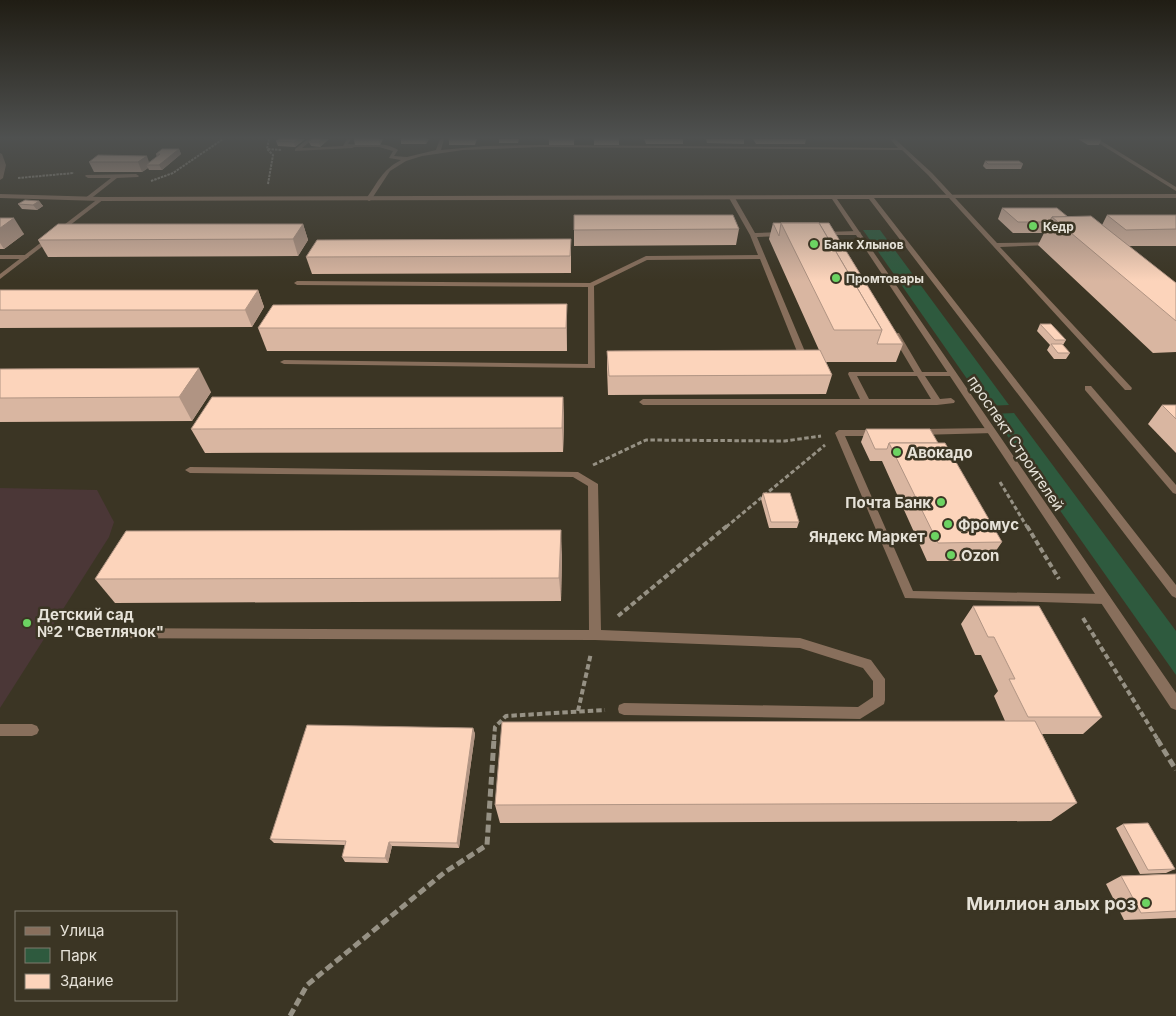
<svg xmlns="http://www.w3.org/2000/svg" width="1176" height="1016" viewBox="0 0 1176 1016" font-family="Inter,sans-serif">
<rect width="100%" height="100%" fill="#3b3524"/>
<!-- education -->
<path fill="#4b3737" d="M0,488L97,490L114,522L109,537L0,708Z"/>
<!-- green -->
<g fill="#2e5a3e">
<path d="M863,230H880L1009,405L986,406Z"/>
<path d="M1014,413L1176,631V675L992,414Z"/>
</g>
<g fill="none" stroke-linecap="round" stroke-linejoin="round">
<!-- path-far3 -->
<g stroke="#969184" stroke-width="2" stroke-dasharray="2.5 1" stroke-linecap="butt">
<path d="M268,149L282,150"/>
<path d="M18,178L74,173"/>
<path d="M151,181L173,173L223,139"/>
<path d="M268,184L273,155L267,149L269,139"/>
</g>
<!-- path-far2 -->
<g stroke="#969184" stroke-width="3" stroke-dasharray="4.5 2.5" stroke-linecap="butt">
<path d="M593,465L646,440L785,441L821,436"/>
<path d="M1000,482L1027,527"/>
<path d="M726,527L825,445"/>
</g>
<!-- path-far1 -->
<g stroke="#969184" stroke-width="4" stroke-dasharray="5.5 3" stroke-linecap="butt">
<path d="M1027,526L1059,579"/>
<path d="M618,616L727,526"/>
<path d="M1083,618L1158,740"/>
<path d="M578,711L591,653"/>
<path d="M494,740L495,727L506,716L605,710"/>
</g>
<!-- path -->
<g stroke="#969184" stroke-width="5" stroke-dasharray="8 4" stroke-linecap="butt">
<path d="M1157,739L1176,770"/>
<path d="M290,1016L307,985L445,872L487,845L494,739"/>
</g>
<!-- service -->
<g fill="#886f5c" fill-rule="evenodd">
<path d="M308,139H313L302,148L343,146L347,139H351L348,144C364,145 385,141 398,150L394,156L407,157L436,150L440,139H444L441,150L485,146L541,145L898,148L890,139H895L932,173L997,243L1053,242V244L1051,245L1000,247L1132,388L1131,390H1125L928,175L902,150L541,147L463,150L422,156L406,161L390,171L371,200L369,201L366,199C378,182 382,170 401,160L389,158L393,151L379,147H354L352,148L295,151V149Z"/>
<path d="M1092,139H1098L1176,187V191Z"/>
<path d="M136,174L139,176L138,177L117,178L89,200L84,199L111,178H88L85,176L86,175Z"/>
<path d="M732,196L735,198L755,233L782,232L785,234L782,236L757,237L806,354L805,356H799L798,354L760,259L647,260L594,286L595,368L284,364L280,362L284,360L588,364V287L297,285L294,283L297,281L590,283L646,256L758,255L750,235L729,198Z"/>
<path d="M824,232L858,231L861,233L858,235H822V233Z"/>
<path d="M0,255H26L29,257L26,259H0Z"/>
<path d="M893,333H899L922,372H956V376H925L940,399L951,398L955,401L954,403L937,405H643L639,402L643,399H860L848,374L849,372H914L892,335ZM857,376H917L931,399H869Z"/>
<path d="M1085,386H1091L1176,485V494L1173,493L1085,390Z"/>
<path d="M991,428L995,431L994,433L918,435L914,432L918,429Z"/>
<path d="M839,430H876L880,433L876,436H845L913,591L1105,594L1109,596L1111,599L1109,602L1105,604L905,598L835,433Z"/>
<path d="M190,467L578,472L598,484L601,630L800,638L871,660L885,679V700L884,704L860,719L624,715L619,713L618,709L619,705L624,703L858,707L873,697V681L863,668L800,648L595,640L91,638L87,637L85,633L87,629L91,628L589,630L588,486L573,477L190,473L185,470Z"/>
<path d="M0,724H32L37,726L39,730L37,734L32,736H0Z"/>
</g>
<!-- minor -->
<g fill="#886f5c" fill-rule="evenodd">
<path d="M0,153L2,154L6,165L3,178L0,180Z"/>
<path d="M99,198L104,199L0,279V274Z"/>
</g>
<!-- tertiary -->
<path fill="#886f5c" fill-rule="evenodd" d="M0,194L101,197L1176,194V198H874L1176,585V598L1172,596L869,199H837L1176,693V710L1171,708L832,199L101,201L0,198Z"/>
</g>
<!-- wall -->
<g fill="#d9b6a1">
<path d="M305,139L295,147L278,146L276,141Z"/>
<path d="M329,139L320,147L311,146L309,142Z"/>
<path d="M383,139L380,145H355L354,140Z"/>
<path d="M401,139H429L426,144H401Z"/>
<path d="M477,139L475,145H449V140Z"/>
<path d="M499,139H519L518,143H499Z"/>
<rect x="549" y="139" width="25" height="6"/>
<rect x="594" y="139" width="25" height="6"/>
<path d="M644,139H683V144H646Z"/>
<path d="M706,139H744V144L707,143Z"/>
<path d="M753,139H806L805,144H756Z"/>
<path d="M1078,139H1100L1101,140L1099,145H1088Z"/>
<path d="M179,149L181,154L162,170H149L148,168L142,172H94L89,162H149L157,157L156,154Z"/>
<path d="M985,161L1023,164L1021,169H986L983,166Z"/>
<path d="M39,201L43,206L37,210L22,209L18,204Z"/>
<path d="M1002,208L1068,217L1102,225L1107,215H1176V246H1128L1176,283V352L1153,353L1038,245L1044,233H1013L998,219Z"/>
<path d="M574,215L739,229L736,245L574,246Z"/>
<path d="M0,218L24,234L4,249H0Z"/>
<path d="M773,223H829L903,344L896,362H826L832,375L826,394L608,395L607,369V351L819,350L769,239Z"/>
<path d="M303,224L308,240L298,256L48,257L38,240Z"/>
<path d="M571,239V273L312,274L306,257Z"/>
<path d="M0,290H258L264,307L252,327L0,328Z"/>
<path d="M1040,324L1066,340L1063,345L1070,353L1066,359H1054L1047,350L1050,345L1037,331Z"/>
<path d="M567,327V351H267L258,328Z"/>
<path d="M0,369L211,392L192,421L0,422Z"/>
<path d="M563,397L564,421L563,452L205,453L191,429Z"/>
<path d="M1162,405H1176V453L1148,424Z"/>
<path d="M866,429L938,443L1002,542L989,561H927L882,461H870L861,442Z"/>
<path d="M763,493L799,522L797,528H769L761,499Z"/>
<path d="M562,554L561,601L115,603L95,579Z"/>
<path d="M973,606L1102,717L1083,734H1042L1077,803L1051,821L500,823L495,805L1005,721L994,696L998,691L981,655H975L961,624Z"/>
<path d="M473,728L475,734L459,848L392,846L388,863L345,862L342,857L345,845L274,843L270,839Z"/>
<path d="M1123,824L1175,869L1166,873L1140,874L1116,828Z"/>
<path d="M1176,874V918L1124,920L1106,884L1121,876Z"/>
</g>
<!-- shaded-wall -->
<g fill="#b09483">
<path d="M298,139H305L295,147L294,142Z"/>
<path d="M322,139H329L320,147L319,142Z"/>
<path d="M379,139H383L380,145L379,140Z"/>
<path d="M426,139H429L426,144L425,140Z"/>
<path d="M179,149L181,154L162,170L159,165Z"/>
<path d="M147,156L150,165H146L148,168L142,172L138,162Z"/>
<path d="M39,201L43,206L37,210L33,205Z"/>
<path d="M14,218L24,234L4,249L0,243V228Z"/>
<path d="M303,224L308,240L298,256L293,239Z"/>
<path d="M258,290L264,307L252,327L245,310Z"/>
<path d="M567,304V351L566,328Z"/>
<path d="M199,368L211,392L192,421L179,397Z"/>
<path d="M563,397L564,421L563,452L562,428Z"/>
<path d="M561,530L562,554L561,601L559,578Z"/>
<path d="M473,728L475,734L459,848L457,843Z"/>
<path d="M389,842L392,846L388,863L385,858Z"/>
</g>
<!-- building -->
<g fill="#fcd4bb" stroke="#b09483">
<path d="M279,139H298L294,142L276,141Z"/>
<path d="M312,139H322L319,142H309Z"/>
<path d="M355,139H379V140H354Z"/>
<path d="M401,139H426L401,140Z"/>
<rect x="449" y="139" width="26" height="1"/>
<rect x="549" y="139" width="25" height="1"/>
<rect x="594" y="139" width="25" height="1"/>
<path d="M1088,139H1100L1101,140H1090Z"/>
<path d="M162,149H179L159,165H146L160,154H156Z"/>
<path d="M98,155L147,156L138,162H89Z"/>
<path d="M985,161H1019L1023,164H988Z"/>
<path d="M25,200L39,201L33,205L18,204Z"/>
<path d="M1002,208H1057L1068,217H1052L1049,222H1018Z"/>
<path d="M574,215H733L739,229L574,230Z"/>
<path d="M1107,215H1176V229L1126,230Z"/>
<path d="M1091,216L1176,283V321L1052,217Z"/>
<path d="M0,218H14L0,228Z"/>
<path d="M773,223H829L903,344H877L882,330L819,223H781L779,236Z"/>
<path d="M781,223H819L882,330H834Z"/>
<path d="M58,224H303L293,239L38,240Z"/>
<path d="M571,239L570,256L306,257L317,240Z"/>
<path d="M0,290H258L245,310H0Z"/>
<path d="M567,304L566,328H258L273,305Z"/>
<path d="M1040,324H1051L1066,340H1055Z"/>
<path d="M1051,344H1062L1070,353H1058Z"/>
<path d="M820,350L832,375L609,376L607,351Z"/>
<path d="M199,368L179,397L0,398V369Z"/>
<path d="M212,397H563L562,428L191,429Z"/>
<path d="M1162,405H1176V419Z"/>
<path d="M866,429H930L938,443H889L887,449H875Z"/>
<path d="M889,443H945L1002,542L938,543Z"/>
<path d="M763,493H790L799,522H771Z"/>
<path d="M561,530L559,578L95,579L126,531Z"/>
<path d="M973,606H1039L1102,717H1028L1009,679H1015L994,637H988Z"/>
<path d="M1035,721L1077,803L495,805L502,722Z"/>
<path d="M307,725L473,728L457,843L389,842L385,858L342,857L346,841L270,839Z"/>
<path d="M1148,823L1175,869L1148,870L1123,824Z"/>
<path d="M1176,874V911L1141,913L1121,876Z"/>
</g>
<!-- sky -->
<linearGradient id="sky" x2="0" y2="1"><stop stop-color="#201d14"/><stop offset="0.49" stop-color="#4f5150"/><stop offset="1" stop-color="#4f5150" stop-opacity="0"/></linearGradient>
<rect width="1176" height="281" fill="url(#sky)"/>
<!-- markers -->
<g fill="#6cd362" stroke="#3b3524" stroke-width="2">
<circle cx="1033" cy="226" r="5"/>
<circle cx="814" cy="244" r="5"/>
<circle cx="836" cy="278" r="5"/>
<circle cx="897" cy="452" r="5"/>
<circle cx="941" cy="502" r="5"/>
<circle cx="948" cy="524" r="5"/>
<circle cx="935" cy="536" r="5"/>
<circle cx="951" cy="555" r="5"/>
<circle cx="27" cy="623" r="5"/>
<circle cx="1146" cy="903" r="5"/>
</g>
<g text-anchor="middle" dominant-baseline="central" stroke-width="5" stroke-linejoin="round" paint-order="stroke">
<!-- far-poi labels -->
<g font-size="12" font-weight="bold" fill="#e6e2d8" stroke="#3b3524" text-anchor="start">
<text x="1043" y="226">Кедр</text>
<text x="824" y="244">Банк Хлынов</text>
<text x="846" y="278">Промтовары</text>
</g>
<!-- street labels -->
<g font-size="15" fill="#e6e2d8" stroke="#3b3524">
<text transform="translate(1016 443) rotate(56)">проспект Строителей</text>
</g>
<!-- poi labels -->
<g font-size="15" font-weight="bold" fill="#e6e2d8" stroke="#3b3524" text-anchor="start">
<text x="907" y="452">Авокадо</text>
<text x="931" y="502" text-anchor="end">Почта Банк</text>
<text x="958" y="524">Фромус</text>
<text x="925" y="536" text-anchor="end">Яндекс Маркет</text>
<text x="961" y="555">Ozon</text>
<text x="37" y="614">Детский сад<tspan x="37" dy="17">№2 "Светлячок"</tspan></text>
</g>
<!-- near-poi labels -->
<g font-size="18" font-weight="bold" fill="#e6e2d8" stroke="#3b3524" text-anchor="end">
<text x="1136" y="903">Миллион алых роз</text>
</g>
</g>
<!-- legend -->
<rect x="15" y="911" width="162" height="90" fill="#3b3524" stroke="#7f7a6c"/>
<rect x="25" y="927" width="25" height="8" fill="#886f5c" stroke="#7f7a6c"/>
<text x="60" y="936" font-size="15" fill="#e6e2d8">Улица</text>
<rect x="25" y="948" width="25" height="15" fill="#2e5a3e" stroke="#7f7a6c"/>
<text x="60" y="961" font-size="15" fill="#e6e2d8">Парк</text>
<rect x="25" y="974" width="25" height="15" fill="#fcd4bb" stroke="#7f7a6c"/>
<text x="60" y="986" font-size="15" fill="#e6e2d8">Здание</text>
</svg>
